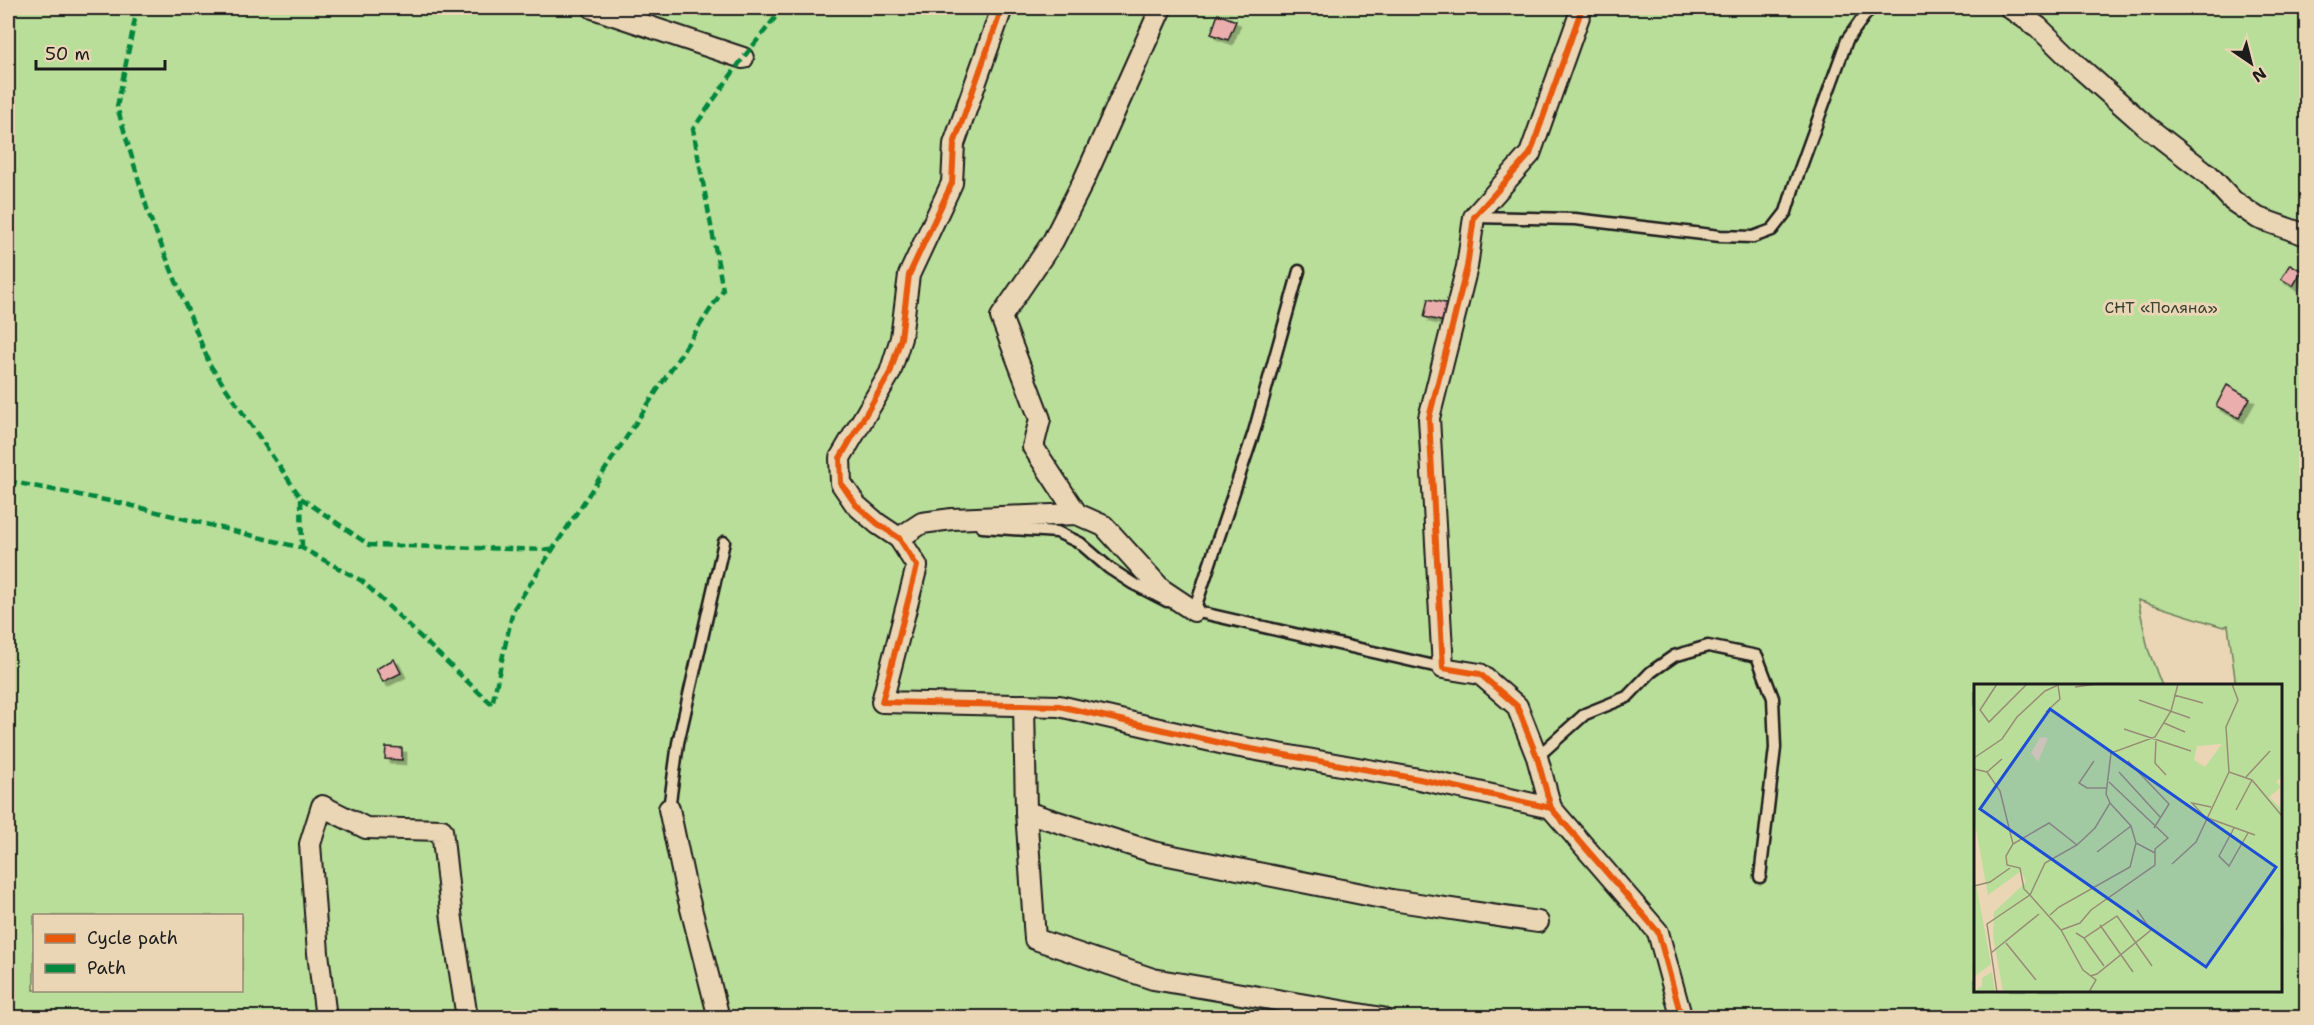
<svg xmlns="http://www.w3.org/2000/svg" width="2314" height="1025" viewBox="0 0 2314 1025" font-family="'Shantell Sans',sans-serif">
<defs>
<filter id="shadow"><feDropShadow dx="4.5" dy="4.5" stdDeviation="0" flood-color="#0004"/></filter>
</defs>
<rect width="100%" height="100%" fill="#ead6b4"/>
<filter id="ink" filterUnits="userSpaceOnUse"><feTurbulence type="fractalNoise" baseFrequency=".0167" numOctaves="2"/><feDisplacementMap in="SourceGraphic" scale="12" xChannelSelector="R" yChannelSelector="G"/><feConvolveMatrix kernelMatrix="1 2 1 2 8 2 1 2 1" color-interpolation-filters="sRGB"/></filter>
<g filter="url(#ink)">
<!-- green -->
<path fill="#b9de99" stroke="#6a7d5a" stroke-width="1.5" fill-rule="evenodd" d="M8,8H2306V1017H8ZM2138,600L2223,627L2228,625L2236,686H2280V990H1975V686H2162L2148,649ZM34,916H242V990H34Z"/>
<!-- building -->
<g fill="#eaafad" stroke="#1c1c1c" stroke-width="1.5" filter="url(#shadow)">
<path d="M1218,14L1236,21L1228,40L1211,34Z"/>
<path d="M2290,264L2302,271L2293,286L2281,279Z"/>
<path d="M1428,299L1453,305L1449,323L1424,317Z"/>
<path d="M2227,385L2250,398L2239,418L2216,406Z"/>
<path d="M394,659L401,673L383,682L376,669Z"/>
<path d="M386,747L402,748V760L385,759Z"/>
</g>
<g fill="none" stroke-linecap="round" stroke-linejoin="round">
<defs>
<g id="lane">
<path d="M1474,217L1575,219L1720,236L1753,237L1772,230L1786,212L1795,183L1847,40L1870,8"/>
<path d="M1299,271L1254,432L1194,611L1443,668"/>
<path d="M982,527L1057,532L1080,543L1109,568L1132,583L1167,601"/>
<path d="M1537,757L1585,714L1627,697L1651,672L1674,656L1708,646L1757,656L1773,698L1775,748L1760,877"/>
<path d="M669,809L678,743L724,542"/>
</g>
<g id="street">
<path d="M593,8L743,58"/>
<path d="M1002,8L954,144L952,183L909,275L901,338L890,373L840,458L841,483L856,505L878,524L899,538L917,566L882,702L1059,706L1229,745L1419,779L1551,808"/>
<path d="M1582,8L1530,154L1474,217L1467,267L1429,418L1443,668L1480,674L1517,706L1537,757L1551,808L1658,932L1680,1012L1677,1018"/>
<path d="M2010,8L2038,27L2078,66L2147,127L2209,175L2233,201L2258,218L2306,235"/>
<path d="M1077,514L1033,447L1040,419L1001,317L1053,241L1084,180L1161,8"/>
<path d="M899,538L922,523L952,519L1077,514L1104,526L1161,589L1194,611"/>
<path d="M1024,705L1026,812L1035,939L1153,979L1382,1018"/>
<path d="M669,809L686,889L719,1018"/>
<path d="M1026,812L1153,852L1392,900L1538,922"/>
<path d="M326,1018L318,953L310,844L322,806L366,828L442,830L452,920L467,1018"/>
</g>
</defs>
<!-- lane casing -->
<use href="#lane" stroke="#1c1c1c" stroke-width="15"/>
<!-- street casing -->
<use href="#street" stroke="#1c1c1c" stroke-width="24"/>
<!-- lane -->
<use href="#lane" stroke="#ead6b4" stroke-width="10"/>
<!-- street -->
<use href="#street" stroke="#ead6b4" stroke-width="20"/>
<!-- quiet -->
<g stroke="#00873e" stroke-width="4.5" stroke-dasharray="9 4.5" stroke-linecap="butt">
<path d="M135,19L117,107L149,215L210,365L301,498L302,548"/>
<path d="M8,481L125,504L302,548L362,581L492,705L513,610L723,290L693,129L743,58L783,8"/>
<path d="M301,498L369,545L552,550"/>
</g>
<defs>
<g id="cycleway">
<path d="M1002,8L954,144L952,183L909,275L901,338L890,373L840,458L841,483L856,505L878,524L899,538L917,566L882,702L1059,706L1229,745L1419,779L1551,808"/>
<path d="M1582,8L1530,154L1474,217L1467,267L1429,418L1443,668L1480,674L1517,706L1537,757L1551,808L1658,932L1680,1012L1677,1018"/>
</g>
</defs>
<!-- cycleway casing -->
<use href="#cycleway" stroke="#ead6b4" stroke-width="10"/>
<!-- cycleway -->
<use href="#cycleway" stroke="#e8590c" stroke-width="6"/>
</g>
</g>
<g text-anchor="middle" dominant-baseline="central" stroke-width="6" stroke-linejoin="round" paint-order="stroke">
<!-- park labels -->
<g font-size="16" fill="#3b4335" stroke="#ead6b4">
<text x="2161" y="307">СНТ «Поляна»</text>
</g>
</g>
<!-- overview -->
<g transform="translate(1974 684)">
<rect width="308" height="308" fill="#ead6b4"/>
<path d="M0,0H307V93L302,98L307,103L295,113L307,124V307H29L19,252L20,228L52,198L47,187L14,211L0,134ZM66,53L74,54L64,78L57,69ZM248,60L231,83L220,76L223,62ZM0,189L17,280L0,293ZM18,288L21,307H0L8,302V294Z" fill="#b9de99" fill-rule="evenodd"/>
<path fill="none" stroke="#988c77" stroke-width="1.5" d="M23,0L6,26L15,38L53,0M258,0L264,16L252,43L255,88L278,96L308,132M101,3L123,0M200,11L229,19M165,16L216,34M190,39L211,48M150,45L217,67M182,55L181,79L192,91M0,74L28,55L43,33L71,7L84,1L86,15L72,28M120,77L105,99L113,104H133M154,77L195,120L180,144M0,85L13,88L26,107L39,160L32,172L33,181L46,184L50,205L56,211L71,179L103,161L121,144L136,119L132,110L137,69L181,53L197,27L204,0M13,88L28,75M145,88L187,134M272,93L296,67M237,123L218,119L231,133L281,151M262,126L278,96M157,142L162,159L181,169M260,144L245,172L255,182L274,149M39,160L75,139L103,161M123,168L157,142L136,119M198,180L222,158L255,88M0,202L16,198L36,184M76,231L85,223L156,183L162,159M126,241L159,288M87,246L106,239L117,226L181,181V165L194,154L135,98M102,249L110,254L143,232L178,282M110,254L130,282M32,259L62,296M17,269L65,230M116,292L123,290L177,246L163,226M23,308L13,240L56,211L87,246L109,286L122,296L115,308"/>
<path fill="#1d4ed8" fill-opacity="0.15" stroke="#1d4ed8" stroke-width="3" d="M76,25L302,183L232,283L6,125Z"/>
<rect width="308" height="308" fill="none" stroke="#1c1c1c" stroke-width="3"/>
</g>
<!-- margin -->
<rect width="2314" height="1025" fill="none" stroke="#ead6b4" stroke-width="30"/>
<rect x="15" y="15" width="2284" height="995" fill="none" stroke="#1c1c1c" stroke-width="2" filter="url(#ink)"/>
<!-- legend -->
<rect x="33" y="914" width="210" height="78" fill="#ead6b4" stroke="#988c77" stroke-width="1.5"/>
<rect x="45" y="934" width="30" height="9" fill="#e8590c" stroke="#988c77" stroke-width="1.5"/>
<text x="87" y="944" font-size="18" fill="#1c1c1c">Cycle path</text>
<rect x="45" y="964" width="30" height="9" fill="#00873e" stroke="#988c77" stroke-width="1.5"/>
<text x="87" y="974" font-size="18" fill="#1c1c1c">Path</text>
<!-- north arrow -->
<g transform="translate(2251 63) rotate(145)" stroke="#ead6b4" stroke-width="4.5" paint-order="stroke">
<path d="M0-4.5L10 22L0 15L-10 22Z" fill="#1c1c1c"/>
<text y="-9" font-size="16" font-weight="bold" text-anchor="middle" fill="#1c1c1c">N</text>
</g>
<!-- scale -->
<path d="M36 60v9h129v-9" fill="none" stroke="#1c1c1c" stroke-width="3"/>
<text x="45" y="60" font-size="18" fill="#1c1c1c" stroke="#ead6b4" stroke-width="4.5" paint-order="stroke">50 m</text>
</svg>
